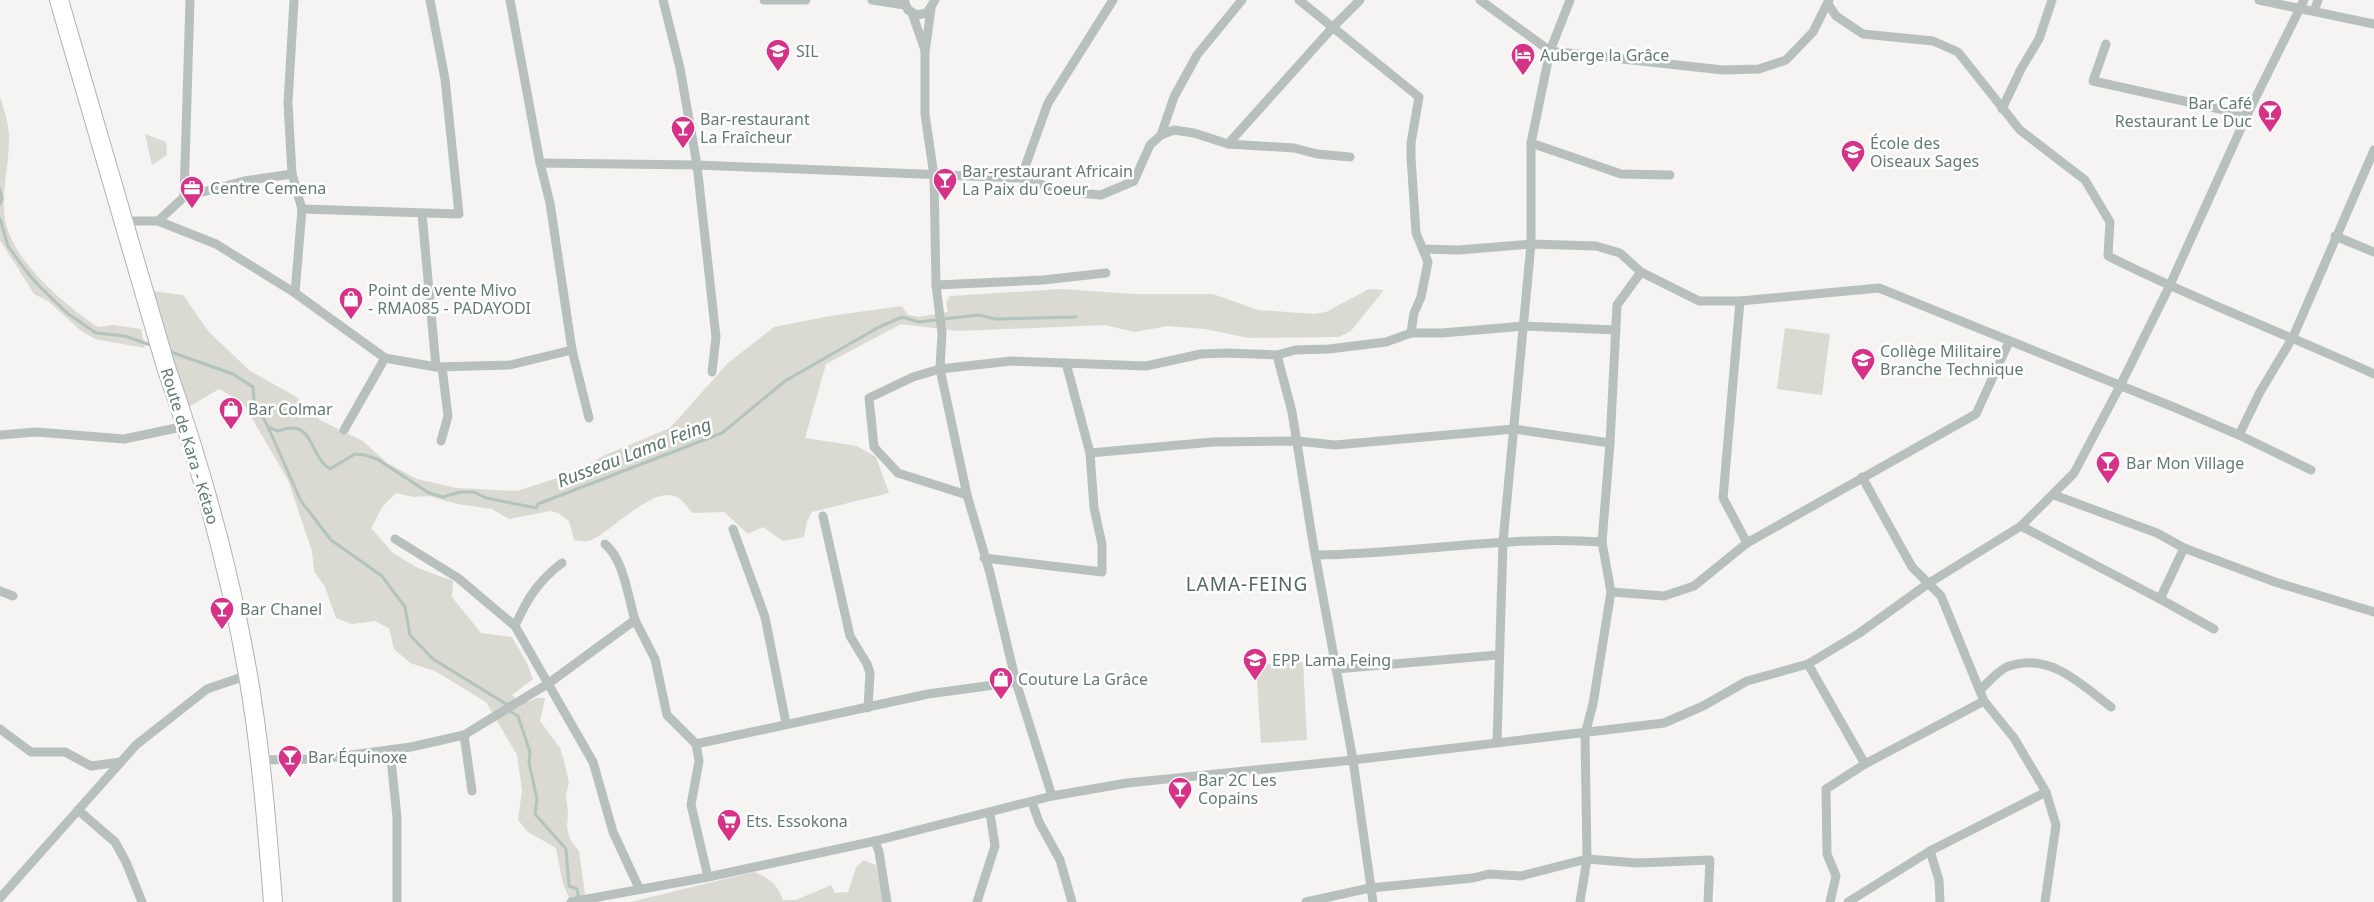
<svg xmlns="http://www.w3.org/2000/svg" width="2374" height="902" viewBox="0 0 2374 902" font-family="'Noto Sans',sans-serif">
<rect width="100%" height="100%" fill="#f6f3f3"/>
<!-- green -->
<g fill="#dad9d2">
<path d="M0,97C4,109 8,122 9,134C10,162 1,191 5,219C11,259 65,306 98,327L113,325L141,329L145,348L95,339L80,330L48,301L34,294L0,240Z"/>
<path d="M145,134L166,142L167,155L152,165Z"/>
<path d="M1062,289L1133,294H1213L1258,310L1313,314L1326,312L1369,289L1384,290L1351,331L1339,337L1248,338L1205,329L1168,326L1134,332L1105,325L958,331L901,324L826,364L805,438L857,446L876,457L889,493L812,512L807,521L804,537L783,541L763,527L748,534L724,512L693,513C688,509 685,502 680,499C656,480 612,533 589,541C585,542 578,541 574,540L569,521L558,513L550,511L509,519L492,509L457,504L429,496L413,497L396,493L383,506L371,528L393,553L418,568L453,581L452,597L481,633L512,637L527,663L533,679L512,695L521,704L537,698H545L540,721L560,748L564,761L569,782L566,795L568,813L567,827L570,839L579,851L586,902H571L563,884L556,848L528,832L518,820L522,790L517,755L486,702L435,671L410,663L394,649L389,628L375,621L352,624L336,618L325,587L314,571L312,551L288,480L243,403L219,389L187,408L176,367L151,291L183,295L209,332L250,371L295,396L320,420L363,441L387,463L417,479L456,488L517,491L576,472L605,455L670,428L728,363L774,327L830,316L902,306L908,315L918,317L948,312L946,302L950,296Z"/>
<path d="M1785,328L1830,334L1822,395L1777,389Z"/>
<path d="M1303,662L1307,740L1261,743L1256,665Z"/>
<path d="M863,860L876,865L883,902H630L754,872C770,878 777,884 783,900H796L831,885L835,893L848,892L856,868Z"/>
</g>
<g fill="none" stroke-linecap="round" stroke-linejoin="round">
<!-- stream -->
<g stroke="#b3c4bc" stroke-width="3">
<path d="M0,189L2,199L0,204"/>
<path d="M0,219L8,246L23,267L38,285L67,313L96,333L125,336L153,346"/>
<path d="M168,351L233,374L253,387L254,400L268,427L301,501L331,540L382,576L405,607L410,635L433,659L506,704L511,712L518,716L530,752L529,763L537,799L535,814L566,849L569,886L577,889L579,899"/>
<path d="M268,427L278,431C315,417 309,457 330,469L355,454L365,455L377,459L429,493L443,497L460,492H474L486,498L536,508L538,504L722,433L785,381L879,327L902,317L919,322L978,315L996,319L1076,317"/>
</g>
<defs>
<path id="major" d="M59,0L166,367C201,467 230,571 248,675C261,750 267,827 273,902"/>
</defs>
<!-- major casing -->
<use href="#major" stroke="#acb5b2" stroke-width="20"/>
<!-- minor -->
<g stroke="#b8c0be" stroke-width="9">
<path d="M294,0L288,103L292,174L302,209L295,293"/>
<path d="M510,0L540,163L550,203L572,350L589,418"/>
<path d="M663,0L680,68L697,165L1021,178L1066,192L1101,195L1134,181L1150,145L1161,135L1174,97L1197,55L1242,0"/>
<path d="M764,0H806"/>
<path d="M872,0L905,5"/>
<path d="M904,0L908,10L917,15L927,13L935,0"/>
<path d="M1480,0L1550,51L1723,70L1759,69L1786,60L1813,32L1829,0"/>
<path d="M2259,0L2374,24"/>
<path d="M1828,4L1836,16L1863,34L1933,41L1958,52L2020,130L2085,180L2110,222L2108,256C2195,300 2286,334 2374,374"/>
<path d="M931,9L925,52V114L934,176L936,285L942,333L940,369L967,495L990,573L1016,682L1052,796"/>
<path d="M2314,11L2318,0"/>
<path d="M912,13L925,50"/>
<path d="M2106,44L2093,81L2247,115"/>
<path d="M2002,109L2021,69L2039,39L2052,0"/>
<path d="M1161,135L1174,130L1194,133L1228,144L1294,148L1317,154L1350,157"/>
<path d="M1531,143L1621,174L1670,175"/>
<path d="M1228,144L1333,27L1360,0"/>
<path d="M540,163L697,165L716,337L712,372"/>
<path d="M1021,178L1048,103L1113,0"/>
<path d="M184,197L190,0"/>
<path d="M302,209L459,214L445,79L430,0"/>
<path d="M422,214L436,367"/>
<path d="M125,221H158L216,244L295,293L385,358L436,367L510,365L572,350"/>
<path d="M158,221L184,197L244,181L292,174"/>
<path d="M2335,236L2374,252"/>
<path d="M1423,249L1459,250L1531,244L1596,246L1620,253L1641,272L1699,301H1740L1879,288L2176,408L2239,435L2311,470"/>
<path d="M936,285L1043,280L1106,273"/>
<path d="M1740,301L1723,498L1747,543"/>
<path d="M1411,333H1442L1524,326L1616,330"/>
<path d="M1277,355L1292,412L1313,543L1353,760L1373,902"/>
<path d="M344,430L385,358"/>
<path d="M0,435L36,432L124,439L186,426"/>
<path d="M2239,435L2260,392L2293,337L2374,150"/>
<path d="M441,441L448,416L442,367"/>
<path d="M1090,453L1213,442L1297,441L1335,445L1514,429L1610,443"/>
<path d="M1862,477L1912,567L1941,596L1984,701L2014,738L2046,792L2056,825L2045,902"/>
<path d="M967,495L898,473L874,447L869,398L913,377L940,369L1011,361L1146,366L1201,354L1227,353L1277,355L1295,350L1329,349L1386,342L1411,333L1414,313L1421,297L1428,262L1416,233L1411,157V143L1419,97L1299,0"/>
<path d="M2054,495L2157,533L2184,548L2275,582L2374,612"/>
<path d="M823,516L850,636L867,664L870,673L868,708"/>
<path d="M2021,526L2160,599"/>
<path d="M733,529L765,617L786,723"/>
<path d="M395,539L458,578L515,626"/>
<path d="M605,544C624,560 628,597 635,620"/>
<path d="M2184,548L2160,599L2214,629"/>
<path d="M1316,555C1412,554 1506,535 1602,542"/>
<path d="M984,558L1102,572V544L1094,508L1090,453L1066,363"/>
<path d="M562,563C538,581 527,599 515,626L593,762L613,832L639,888"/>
<path d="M0,591L13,596"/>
<path d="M1611,592L1664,596L1694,586L1747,543L1976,414L2009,342"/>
<path d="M1808,664L1865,764"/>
<path d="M1336,669L1498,655"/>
<path d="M1980,690C1988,683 1999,669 2009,666C2050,652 2082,685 2111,707"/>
<path d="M0,729L31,752H65L91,766L121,762"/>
<path d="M464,735L472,791"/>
<path d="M1497,741L1503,542L1531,244V143L1550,51L1570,0"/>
<path d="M696,744L699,761L691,805L708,877"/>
<path d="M390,750L397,817V902"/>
<path d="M259,760L321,759L411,747L464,735L549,683L635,620L655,659L667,715L696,744L928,694L1016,682"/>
<path d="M1032,802L1039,822L1060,860L1072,902"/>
<path d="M78,810L115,842L126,862L142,902"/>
<path d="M875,841L879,852L887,902"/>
<path d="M1930,851L1939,880L1940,902"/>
<path d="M0,898L136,745L207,689L248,675"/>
<path d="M571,902L708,877L875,841L1052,796L1127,783L1353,760L1664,723L1703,706L1747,681L1808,664L1858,634L1929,583L2021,526L2074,473L2120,386L2169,287L2247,115L2304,0"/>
<path d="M977,902L995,846L990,813"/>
<path d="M1306,902L1370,888L1473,878L1489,874L1521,876L1587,859L1637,863L1710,860L1708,902"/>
<path d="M1580,902L1587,859L1585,734L1593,704L1611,592L1602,542L1610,443L1617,305L1641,272"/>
<path d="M1830,902L1836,876L1827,854L1826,789L1865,764L1984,701"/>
<path d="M1848,902L1930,851L2046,792"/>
</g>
<!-- major -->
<use href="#major" stroke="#fff" stroke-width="18"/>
</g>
<!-- icons -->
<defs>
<symbol id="university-pin" viewBox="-11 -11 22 30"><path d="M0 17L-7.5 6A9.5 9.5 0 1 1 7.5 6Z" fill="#d63287" stroke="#fff"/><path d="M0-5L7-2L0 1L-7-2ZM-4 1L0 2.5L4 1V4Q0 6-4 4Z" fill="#fff"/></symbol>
<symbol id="hotel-pin" viewBox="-11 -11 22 30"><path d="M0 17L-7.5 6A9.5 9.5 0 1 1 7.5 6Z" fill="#d63287" stroke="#fff"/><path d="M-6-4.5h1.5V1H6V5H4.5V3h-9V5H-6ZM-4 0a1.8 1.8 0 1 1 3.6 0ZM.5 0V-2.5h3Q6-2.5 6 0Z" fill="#fff"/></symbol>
<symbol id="bar-pin" viewBox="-11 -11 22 30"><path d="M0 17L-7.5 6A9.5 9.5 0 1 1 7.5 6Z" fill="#d63287" stroke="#fff"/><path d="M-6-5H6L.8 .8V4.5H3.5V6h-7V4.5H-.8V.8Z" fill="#fff"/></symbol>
<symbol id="school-pin" viewBox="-11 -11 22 30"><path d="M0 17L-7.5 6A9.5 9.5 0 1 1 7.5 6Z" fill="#d63287" stroke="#fff"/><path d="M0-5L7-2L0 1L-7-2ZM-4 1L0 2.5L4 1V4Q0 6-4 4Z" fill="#fff"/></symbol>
<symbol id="office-pin" viewBox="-11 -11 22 30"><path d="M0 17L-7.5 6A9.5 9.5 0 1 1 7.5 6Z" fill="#d63287" stroke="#fff"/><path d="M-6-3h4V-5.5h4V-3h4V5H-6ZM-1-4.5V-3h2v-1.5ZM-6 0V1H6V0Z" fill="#fff"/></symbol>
<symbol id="shop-pin" viewBox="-11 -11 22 30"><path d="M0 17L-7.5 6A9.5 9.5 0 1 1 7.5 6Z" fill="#d63287" stroke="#fff"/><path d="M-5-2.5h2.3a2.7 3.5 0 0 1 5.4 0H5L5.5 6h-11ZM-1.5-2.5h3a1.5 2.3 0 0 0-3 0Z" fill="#fff"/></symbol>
<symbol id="supermarket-pin" viewBox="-11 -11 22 30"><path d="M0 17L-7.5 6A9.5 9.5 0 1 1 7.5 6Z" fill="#d63287" stroke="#fff"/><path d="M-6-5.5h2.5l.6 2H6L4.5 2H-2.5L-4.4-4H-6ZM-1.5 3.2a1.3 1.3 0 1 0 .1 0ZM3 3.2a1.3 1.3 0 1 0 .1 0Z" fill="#fff"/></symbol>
</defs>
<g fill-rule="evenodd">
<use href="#university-pin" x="764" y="37" width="28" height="38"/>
<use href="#hotel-pin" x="1509" y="41" width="28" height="38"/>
<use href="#bar-pin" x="2256" y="98" width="28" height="38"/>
<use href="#bar-pin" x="669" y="114" width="28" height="38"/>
<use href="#school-pin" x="1839" y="138" width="28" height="38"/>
<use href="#bar-pin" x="931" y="166" width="28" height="38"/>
<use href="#office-pin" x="178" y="174" width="28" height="38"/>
<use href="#shop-pin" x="337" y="285" width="28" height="38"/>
<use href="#school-pin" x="1849" y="346" width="28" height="38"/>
<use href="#shop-pin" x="217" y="395" width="28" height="38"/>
<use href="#bar-pin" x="2094" y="449" width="28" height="38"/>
<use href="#bar-pin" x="208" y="595" width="28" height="38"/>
<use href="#school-pin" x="1241" y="646" width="28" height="38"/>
<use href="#shop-pin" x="987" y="665" width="28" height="38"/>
<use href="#bar-pin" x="276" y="743" width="28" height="38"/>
<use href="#bar-pin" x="1166" y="775" width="28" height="38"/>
<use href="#supermarket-pin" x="715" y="807" width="28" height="38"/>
</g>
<g text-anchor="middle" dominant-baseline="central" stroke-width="5" stroke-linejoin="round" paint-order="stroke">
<!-- poi labels -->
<g font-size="16" fill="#637b74" stroke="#fff" text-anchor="start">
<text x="796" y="51">SIL</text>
<text x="1540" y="55">Auberge la Grâce</text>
<text x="2252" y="103" text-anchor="end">Bar Café<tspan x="2252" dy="18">Restaurant Le Duc</tspan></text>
<text x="700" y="119">Bar-restaurant<tspan x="700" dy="18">La Fraîcheur</tspan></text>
<text x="1870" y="143">École des<tspan x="1870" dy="18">Oiseaux Sages</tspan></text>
<text x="962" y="171">Bar-restaurant Africain<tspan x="962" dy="18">La Paix du Coeur</tspan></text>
<text x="210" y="188">Centre Cemena</text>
<text x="368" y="290">Point de vente Mivo<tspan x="368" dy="18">- RMA085 - PADAYODI</tspan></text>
<text x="1880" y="351">Collège Militaire<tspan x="1880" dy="18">Branche Technique</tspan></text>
<text x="248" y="409">Bar Colmar</text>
<text x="2126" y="463">Bar Mon Village</text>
<text x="240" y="609">Bar Chanel</text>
<text x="1272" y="660">EPP Lama Feing</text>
<text x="1018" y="679">Couture La Grâce</text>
<text x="308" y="757">Bar Équinoxe</text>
<text x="1198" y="780">Bar 2C Les<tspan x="1198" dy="18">Copains</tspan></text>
<text x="746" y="821">Ets. Essokona</text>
</g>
<!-- street labels -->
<g font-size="16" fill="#637b74" stroke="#fff">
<text transform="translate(190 446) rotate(73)">Route de Kara - Kétao</text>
</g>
<!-- water labels -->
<g font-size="18" font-style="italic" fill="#5e776b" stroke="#fff">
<text transform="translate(634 452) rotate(-21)">Russeau Lama Feing</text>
</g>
<!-- quarter labels -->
<g font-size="19" letter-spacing="1" fill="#546761" stroke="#fff">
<text x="1247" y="584">LAMA-FEING</text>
</g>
</g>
</svg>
